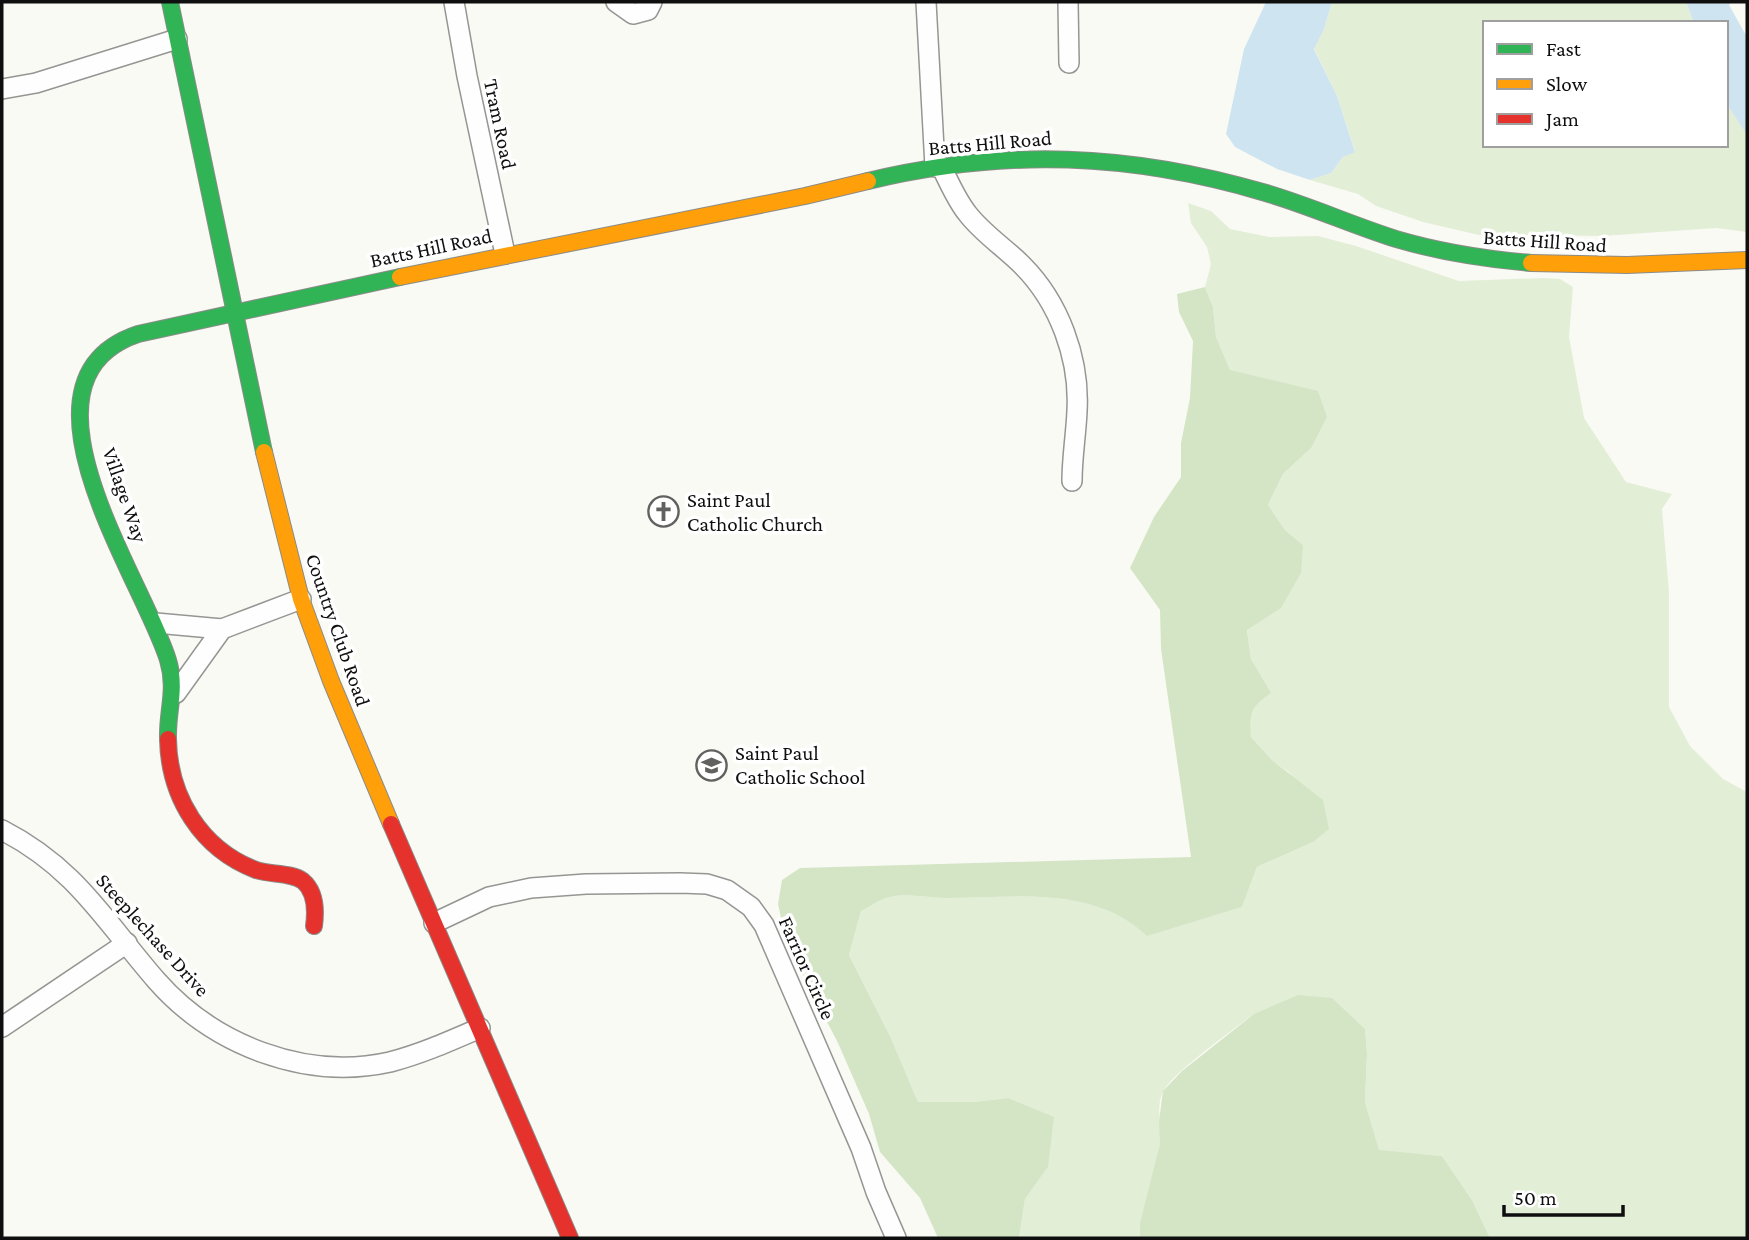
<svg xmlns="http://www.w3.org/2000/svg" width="1749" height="1240" viewBox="0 0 1749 1240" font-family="'Crimson Pro',serif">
<rect width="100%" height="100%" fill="#fafaf5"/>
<!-- green -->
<g fill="#e3eed7">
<path d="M1332,2H1686L1694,23H1485V145H1726V103L1747,135V232L1716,228L1603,236L1479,235L1423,222L1376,206L1358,194L1310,180L1331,173L1343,157L1355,151L1337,96L1314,48L1324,29Z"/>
<path d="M1188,203L1211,211L1230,229L1269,237L1318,236L1356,246L1459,281L1543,278L1560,279L1573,287L1569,337L1584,418L1626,482L1672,494L1662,509L1669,592V707L1690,746L1723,779L1747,792V1238H1490L1472,1200L1442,1156L1379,1151L1365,1102L1367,1055L1365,1029L1254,1014C1234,1029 1175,1071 1164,1090C1155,1105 1162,1128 1160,1144C1157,1176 1141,1206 1140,1238H1019L1025,1199L1048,1167L1008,1098L974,1102H918L891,1038L849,955L861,911C870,907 880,899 890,897C905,893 932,898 948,898C1016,898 1092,885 1147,935L1242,907L1257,867L1313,842L1291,774L1272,760L1251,737C1250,712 1250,708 1270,693L1251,659L1247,629L1257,622L1303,545L1285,530L1268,505L1283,474L1311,448L1230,370L1216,337L1213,307L1205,287L1211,264L1207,247L1191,223Z"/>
</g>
<!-- forest -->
<g fill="#d4e5c6">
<path d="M1205,287L1213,307L1216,337L1230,370L1318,391L1327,417L1311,448L1283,474L1268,505L1285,530L1303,545L1301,573L1281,608L1247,630L1251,659L1271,693C1250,708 1250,712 1251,737L1272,760L1323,800L1329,829L1313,842L1257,867L1242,907L1147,936C1093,885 1016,898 948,898C932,898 905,893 890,897C880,899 870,907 861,911L849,955L891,1038L918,1102H974L1008,1098L1054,1117L1048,1167L1025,1199L1019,1238H938L920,1198L880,1152L869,1114L838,1043L787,945L778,904L782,880L800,868L1191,857L1161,649L1160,610L1130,568L1154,517L1181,477V443L1190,398L1193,341L1179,312L1177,294Z"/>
<path d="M1298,995L1332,998L1365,1029L1367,1054L1365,1102L1379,1150L1442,1156L1472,1200L1490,1238H1140V1223L1160,1144L1159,1121L1163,1091L1182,1071L1254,1014Z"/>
</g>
<!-- water -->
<g fill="#cfe4f1">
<path d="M1266,2H1332L1324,29L1314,49L1337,96L1355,152L1343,157L1331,173L1310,180L1277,169L1235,147L1226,134L1244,49Z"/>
<path d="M1686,2H1731L1729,5L1747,37V135L1726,103V23H1694Z"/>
</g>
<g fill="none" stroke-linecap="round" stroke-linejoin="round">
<defs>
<g id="street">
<path d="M454,2L467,76L505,254"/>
<path d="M616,2L633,14L648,10L652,2"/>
<path d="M926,2L935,167"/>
<path d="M1068,2L1069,63"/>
<path d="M2,89L36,83L177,39"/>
<path d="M941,166C949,182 956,199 967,213C982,233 1004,247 1022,265C1059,302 1080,358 1077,411C1076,435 1072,457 1072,481"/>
<path d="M156,623L222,629"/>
<path d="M176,693L222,629L301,599"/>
<path d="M2,830C76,868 104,920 156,980C213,1045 305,1081 390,1062C421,1054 450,1041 480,1028"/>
<path d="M434,923L489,897L531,888L586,884L680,883L707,884L727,890L751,907L764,925L861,1148L876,1192L896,1238"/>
<path d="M2,1027L127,943"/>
</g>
<g id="fast">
<path d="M170,2L264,452"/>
<path d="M868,181C1005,148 1131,153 1266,193C1310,206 1352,225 1396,239C1440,252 1485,259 1531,263"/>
<path d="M168,739C167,710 177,690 168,660C144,581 2,380 138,334L400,277"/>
</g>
<g id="slow">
<path d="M1531,263L1627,265L1747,260"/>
<path d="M400,277L805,196L868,181"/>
<path d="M264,452L301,599L331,681L391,824"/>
</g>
<g id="jam">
<path d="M168,739C169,797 201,849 256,870C270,875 291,872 303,881C316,892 316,911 314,926"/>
<path d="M391,824L570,1238"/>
</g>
</defs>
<!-- street casing -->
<use href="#street" stroke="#959593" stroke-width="22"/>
<!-- fast casing -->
<use href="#fast" stroke="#8b8b89" stroke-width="18"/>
<!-- slow casing -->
<use href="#slow" stroke="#8b8b89" stroke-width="18"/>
<!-- jam casing -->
<use href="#jam" stroke="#8b8b89" stroke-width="18"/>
<!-- street -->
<use href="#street" stroke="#fefefe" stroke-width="19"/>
<!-- fast -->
<use href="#fast" stroke="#30b455" stroke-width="16"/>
<!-- slow -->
<use href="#slow" stroke="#ff9f0a" stroke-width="16"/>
<!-- jam -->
<use href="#jam" stroke="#e5322d" stroke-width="16"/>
</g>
<!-- icons -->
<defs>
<symbol id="church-ring" viewBox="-11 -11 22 22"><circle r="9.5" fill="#fff" stroke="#616160" stroke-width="1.5"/><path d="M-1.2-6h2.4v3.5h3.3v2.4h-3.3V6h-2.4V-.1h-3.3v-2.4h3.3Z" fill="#616160"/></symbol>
<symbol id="school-ring" viewBox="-11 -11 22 22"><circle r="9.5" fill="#fff" stroke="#616160" stroke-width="1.5"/><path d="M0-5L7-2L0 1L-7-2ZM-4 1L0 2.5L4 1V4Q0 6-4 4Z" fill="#616160"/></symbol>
</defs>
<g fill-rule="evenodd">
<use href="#church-ring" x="646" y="494" width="35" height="35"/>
<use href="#school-ring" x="694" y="748" width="35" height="35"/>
</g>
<g text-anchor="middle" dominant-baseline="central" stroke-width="7" stroke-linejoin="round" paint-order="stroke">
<!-- street labels -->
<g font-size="21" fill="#0f0f0f" stroke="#fff">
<text transform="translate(500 124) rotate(78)">Tram Road</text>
<text transform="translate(990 143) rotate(-5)">Batts Hill Road</text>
<text transform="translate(1545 241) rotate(4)">Batts Hill Road</text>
<text transform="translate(431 248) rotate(-12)">Batts Hill Road</text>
<text transform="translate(125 495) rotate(71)">Village Way</text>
<text transform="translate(338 630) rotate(71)">Country Club Road</text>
<text transform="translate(153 935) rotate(48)">Steeplechase Drive</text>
<text transform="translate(807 968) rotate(66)">Farrior Circle</text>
</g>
<!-- poi labels -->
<g font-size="21" fill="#0f0f0f" stroke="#fff" text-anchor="start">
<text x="687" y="500">Saint Paul<tspan x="687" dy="24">Catholic Church</tspan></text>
<text x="735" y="753">Saint Paul<tspan x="735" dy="24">Catholic School</tspan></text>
</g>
</g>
<!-- border -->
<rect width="1749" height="1240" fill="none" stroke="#0f0f0f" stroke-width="7"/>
<!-- legend -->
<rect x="1483" y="21" width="245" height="126" fill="#ffffff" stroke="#9f9f9f" stroke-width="2"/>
<rect x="1497" y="44" width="35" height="10" fill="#30b455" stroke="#9f9f9f" stroke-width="2"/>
<text x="1546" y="56" font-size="21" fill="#0f0f0f">Fast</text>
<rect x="1497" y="79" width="35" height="10" fill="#ff9f0a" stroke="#9f9f9f" stroke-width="2"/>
<text x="1546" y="91" font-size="21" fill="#0f0f0f">Slow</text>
<rect x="1497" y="114" width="35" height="10" fill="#e5322d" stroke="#9f9f9f" stroke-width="2"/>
<text x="1546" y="126" font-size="21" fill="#0f0f0f">Jam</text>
<!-- scale -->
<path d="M1504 1205v10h119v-10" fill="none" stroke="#0f0f0f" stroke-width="3.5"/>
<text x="1514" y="1205" font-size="21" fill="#0f0f0f" stroke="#ffffff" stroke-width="5" paint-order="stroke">50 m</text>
</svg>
